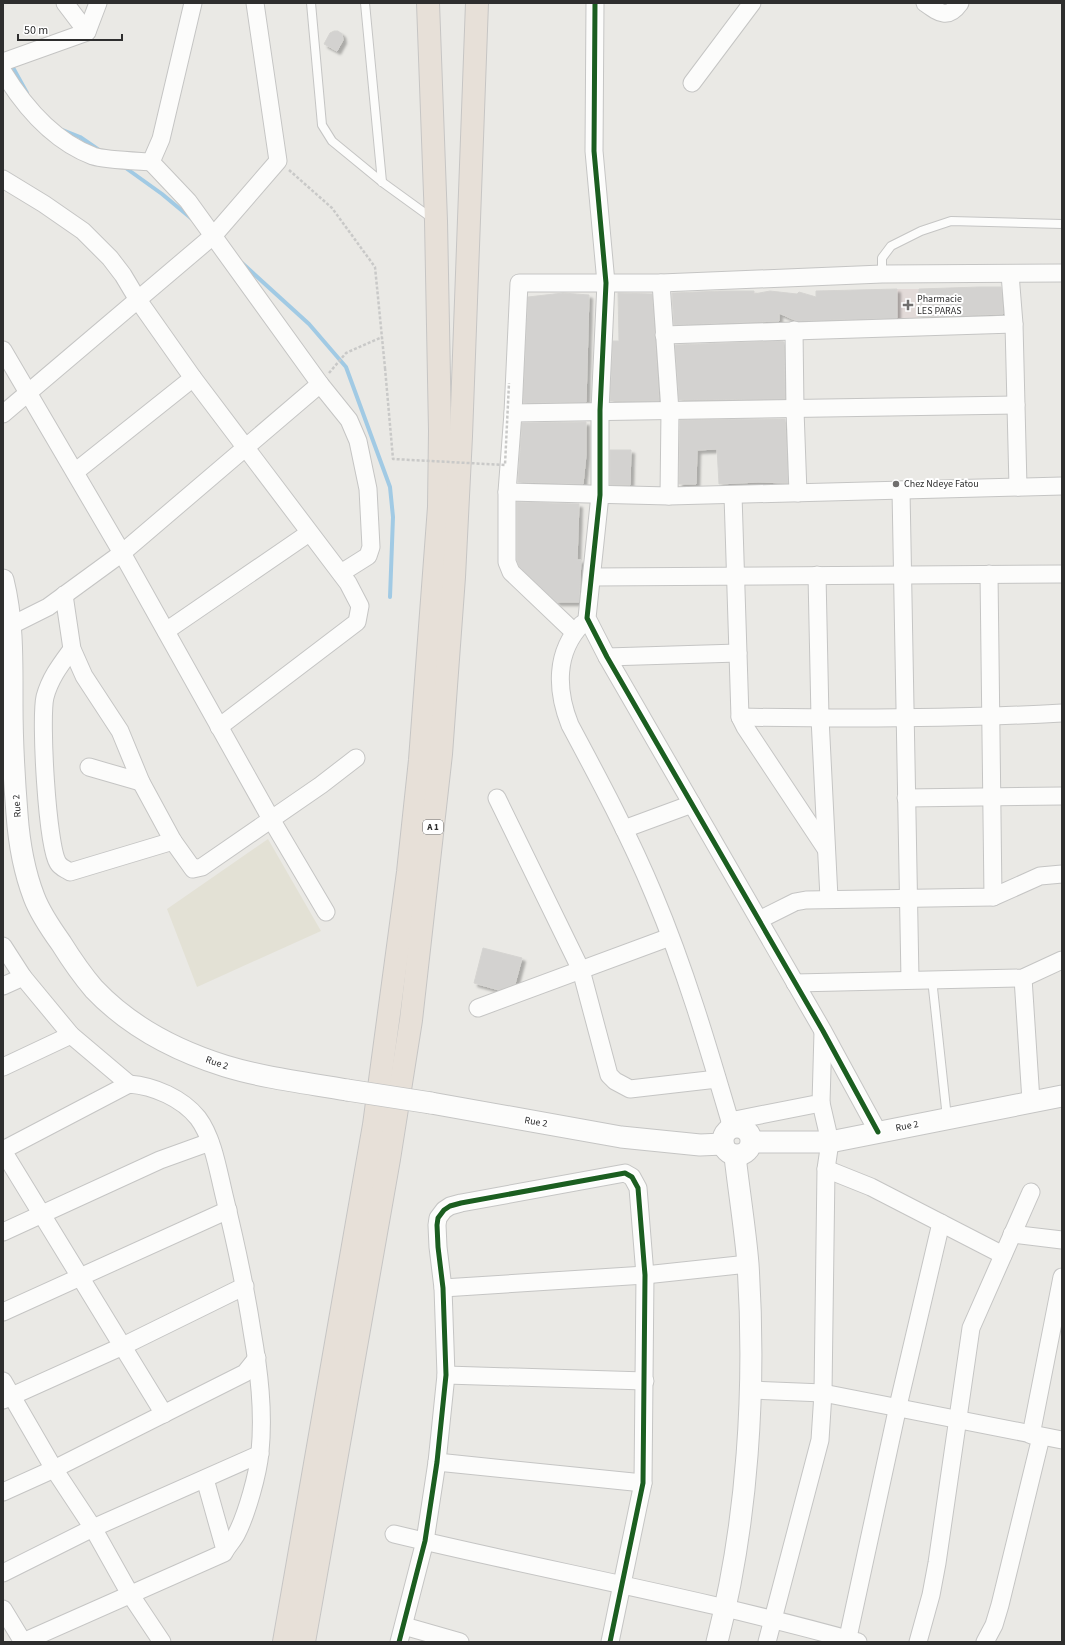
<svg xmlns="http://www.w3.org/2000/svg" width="1065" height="1645" viewBox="0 0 1065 1645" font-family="'Source Sans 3',sans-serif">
<defs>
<filter id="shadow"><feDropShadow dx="3.5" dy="3.5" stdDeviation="1" flood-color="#0004"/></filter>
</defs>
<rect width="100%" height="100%" fill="#eae9e5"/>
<!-- education -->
<path fill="#e3e1d5" d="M268,839L321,931L197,987L167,909Z"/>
<!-- medical -->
<path fill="#e2dad8" d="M897,289H919L918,321L897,323Z"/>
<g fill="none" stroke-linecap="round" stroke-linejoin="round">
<!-- stream -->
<g stroke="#a1cae4" stroke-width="4">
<path d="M11,64L27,93"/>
<path d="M60,129L80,137L99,150"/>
<path d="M123,166L162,194L192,219"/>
<path d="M242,263L309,324L346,367L390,487L393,517L390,597"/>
</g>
</g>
<!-- building -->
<g fill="#d3d2d0" stroke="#d5d4d1" filter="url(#shadow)">
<path d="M334,31H338L342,34L343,40L337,51L324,44L330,33Z"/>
<path d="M979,287H1001L1003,314L918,317L919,289Z"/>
<path d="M897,289V318L797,321L779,313V321L674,325L672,293L722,291H754V294L770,291L797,294L799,292L816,297V291Z"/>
<path d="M563,293L589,295L586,402L523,403L528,297Z"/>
<path d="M618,293L652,294L659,401H610L613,341H619Z"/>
<path d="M780,341L784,342L785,399L679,400L675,345Z"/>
<path d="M785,419L788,483L758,482L719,484L717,449L697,450L696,484H679L680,420Z"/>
<path d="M586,422V455L583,484L518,482L522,423Z"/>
<path d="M610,450H631L630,485H610Z"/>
<path d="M517,502L579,504L577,560H581L579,602H557L519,566L517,560Z"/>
<path d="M483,948L522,958L515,984L499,990L474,983Z"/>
</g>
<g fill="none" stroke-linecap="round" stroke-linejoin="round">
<defs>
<g id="service">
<path d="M311,3L322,125L332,141L382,182L433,219"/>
<path d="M365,3L382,182"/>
<path d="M882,274V258L891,246L921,231L951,221L1062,224"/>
<path d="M932,979L947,1118"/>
</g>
<g id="minor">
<path d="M65,3L87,32"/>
<path d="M193,3L161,139L151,162L188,201L320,384L349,420L358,441L368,489L371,547L368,556L341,573"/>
<path d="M595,3L594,151L606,283L600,410V495L587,618L607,657L823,1031L878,1132"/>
<path d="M925,3C939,13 948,20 960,3"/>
<path d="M3,62L87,32L98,3"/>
<path d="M3,72C25,108 53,141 93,156C105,160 137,161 151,162"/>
<path d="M692,83L752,3"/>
<path d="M3,179L44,204L83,231L110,258L123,275L138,300L193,378L348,583L360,606L357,622L219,727"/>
<path d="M1010,274L1014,324L1018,487"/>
<path d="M661,283L670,411L669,496"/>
<path d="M794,330L795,410L798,493"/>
<path d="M664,335L1014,324"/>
<path d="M3,350L122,553L271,819L326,912"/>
<path d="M513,413L1016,405"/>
<path d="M3,414L214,235L278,161L255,3"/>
<path d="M75,472L193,378"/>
<path d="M901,490L910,979"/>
<path d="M507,492L669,496L1062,486"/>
<path d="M733,495L740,717L745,727L826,849"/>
<path d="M989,574L993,897"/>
<path d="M817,575L820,718L829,898"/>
<path d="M592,577L1062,574"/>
<path d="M64,595L72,649L84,676L120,731L141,782L173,841L193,869L202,867L321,785L356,758"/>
<path d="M582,624C555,652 556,690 570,725C600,781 630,837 654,895C686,971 709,1050 732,1128"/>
<path d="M10,626L48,607L122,553L320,384"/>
<path d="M166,631L309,533"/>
<path d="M574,632L511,572L507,562V492L513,413L519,283H661L882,274L1062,273"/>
<path d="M72,649C61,664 50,678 45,697C40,718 47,846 58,863C61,868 66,869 70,872L173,841"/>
<path d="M607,657L738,653"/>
<path d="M740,717C848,719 955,719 1062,713"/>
<path d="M89,767L141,782"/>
<path d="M497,798L581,970L609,1075L615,1081L630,1089L717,1079"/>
<path d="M906,798L1062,796"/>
<path d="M624,829L692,804"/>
<path d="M759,920L795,902L806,900L993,897L1040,876L1062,874"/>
<path d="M3,946L23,977"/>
<path d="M1023,978L1031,1101"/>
<path d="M795,983L1023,978L1062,960"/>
<path d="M3,986L23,977L71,1035L129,1084"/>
<path d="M478,1008L670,937"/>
<path d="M3,1067L71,1035"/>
<path d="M730,1121L821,1103L823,1032"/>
<path d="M3,1150L129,1084C154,1086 182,1098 198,1118C213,1138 218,1170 224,1195C235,1240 245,1285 252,1331C259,1371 264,1411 260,1452C258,1474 247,1513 237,1533C234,1540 227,1546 224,1553L23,1642"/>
<path d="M3,1151L164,1414"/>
<path d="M826,1169L871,1187L1003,1255"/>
<path d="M3,1232L160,1160L210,1142"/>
<path d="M1012,1234L1062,1240"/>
<path d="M443,1288L645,1275L748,1264"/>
<path d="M3,1312L228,1210"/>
<path d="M446,1375L645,1381"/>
<path d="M3,1381L54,1469L93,1528L130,1594L162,1642"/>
<path d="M751,1390L823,1393L1062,1440"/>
<path d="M3,1400L123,1346L245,1286"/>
<path d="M1031,1435L1062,1277"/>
<path d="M437,1462L643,1483"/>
<path d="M205,1479L225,1550"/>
<path d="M3,1492L54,1469L245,1373L257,1358"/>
<path d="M394,1534C548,1571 705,1599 858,1642"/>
<path d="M3,1573L93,1528L260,1454"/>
<path d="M3,1609L23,1642"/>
<path d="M404,1626L460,1642"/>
<path d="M399,1642L425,1541L437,1462L446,1375L443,1288L438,1247L437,1225L438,1218L444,1210L450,1206L461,1203L625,1173L632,1177L638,1188L645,1275L643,1483L610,1642"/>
<path d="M767,1642L820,1440L823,1393L826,1169L830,1142L821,1103"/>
<path d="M847,1642L898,1406L941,1223"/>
<path d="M918,1642L931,1595L937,1563L971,1328L1031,1192"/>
<path d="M985,1642L994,1625L1000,1605L1041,1437"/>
</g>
<g id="tertiary">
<path d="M3,580C13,620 12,662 12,704C12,740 14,777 17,814C19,842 24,871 34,897C40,913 51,929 61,943C71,959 82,975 94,989C129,1026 177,1051 225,1066C264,1078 307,1083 347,1090"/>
<path d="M431,1103L621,1137L700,1145L723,1144"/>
<circle cx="737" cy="1141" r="14"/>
<path d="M752,1142H830L1062,1096"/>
<path d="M717,1642C748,1521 756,1388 748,1264C745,1228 739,1192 735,1156"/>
</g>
<g id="motorway">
<path d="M284,1642L374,1125L408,872L420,760L439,507L440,431L436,221L428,3"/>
<path d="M304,1642L389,1159L411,1020L441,754L454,577L461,436L477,3"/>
</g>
</defs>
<!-- service casing -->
<use href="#service" stroke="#c5c5c4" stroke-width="10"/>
<!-- minor casing -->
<use href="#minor" stroke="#c5c5c4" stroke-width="19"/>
<!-- tertiary casing -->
<use href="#tertiary" stroke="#c5c5c4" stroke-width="23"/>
<!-- motorway casing -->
<use href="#motorway" stroke="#c6c5c4" stroke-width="24"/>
<!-- path -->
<g stroke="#c9c9c8" stroke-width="2.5" stroke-dasharray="3 2" stroke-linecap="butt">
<path d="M289,170L332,208L375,267L385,368"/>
<path d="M329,373L346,353L382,337"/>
</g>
<!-- service -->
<use href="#service" stroke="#fcfcfb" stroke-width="8"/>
<!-- minor -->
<use href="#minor" stroke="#fcfcfb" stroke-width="17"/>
<!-- tertiary -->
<use href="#tertiary" stroke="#fcfcfb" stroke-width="21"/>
<!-- motorway -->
<use href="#motorway" stroke="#e7e0d8" stroke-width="22"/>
<defs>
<path id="tertiary-bridge" d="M347,1090L431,1103"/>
</defs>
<!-- tertiary-bridge casing -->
<use href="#tertiary-bridge" stroke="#c5c5c4" stroke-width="23" stroke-linecap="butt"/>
<!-- path-bridge -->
<path stroke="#c9c9c8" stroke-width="2.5" stroke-dasharray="3 2" stroke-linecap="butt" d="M385,368L393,459L505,465L509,383"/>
<!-- tertiary-bridge -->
<use href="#tertiary-bridge" stroke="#fcfcfb" stroke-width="21"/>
<defs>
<g id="cycleway">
<path d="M595,3L594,151L606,283L600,410V495L587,618L607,657L823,1031L878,1132"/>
<path d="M399,1642L425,1541L437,1462L446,1375L443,1288L438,1247L437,1225L438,1218L444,1210L450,1206L461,1203L625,1173L632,1177L638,1188L645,1275L643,1483L610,1642"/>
</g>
</defs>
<!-- cycleway casing -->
<use href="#cycleway" stroke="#fff" stroke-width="8"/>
<!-- cycleway -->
<use href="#cycleway" stroke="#1b5e20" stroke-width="5"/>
</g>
<!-- markers -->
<g fill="#706f6e" stroke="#fff" stroke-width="1.5">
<path d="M906 299h4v4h4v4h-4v4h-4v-4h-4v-4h4z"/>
<circle cx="896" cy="484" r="4"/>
</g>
<g text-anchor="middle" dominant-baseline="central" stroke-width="4" stroke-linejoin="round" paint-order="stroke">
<!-- shield labels -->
<rect fill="#fff" stroke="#6d6d6d" stroke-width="1" x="423" y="820" width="20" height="14" rx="3"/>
<g font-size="9" font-weight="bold" fill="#2e2e2e">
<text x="433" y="827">A 1</text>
</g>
<!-- poi labels -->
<g font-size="10" fill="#2e2e2e" stroke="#fff" text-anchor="start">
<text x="917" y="299">Pharmacie<tspan x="917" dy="12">LES PARAS</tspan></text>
<text x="904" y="484">Chez Ndeye Fatou</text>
</g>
<!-- street labels -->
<g font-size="10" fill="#2e2e2e" stroke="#fff">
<text transform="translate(17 806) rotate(-94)">Rue 2</text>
<text transform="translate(217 1063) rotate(19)">Rue 2</text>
<text transform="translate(536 1122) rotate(10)">Rue 2</text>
<text transform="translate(907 1126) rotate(-11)">Rue 2</text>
</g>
</g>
<!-- border -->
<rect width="1065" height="1645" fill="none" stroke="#2e2e2e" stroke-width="8"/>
<!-- scale -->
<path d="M18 34v6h104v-6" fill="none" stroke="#2e2e2e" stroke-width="2"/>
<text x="24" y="34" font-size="12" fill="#2e2e2e" stroke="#ffffff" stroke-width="3" paint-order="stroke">50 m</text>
</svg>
